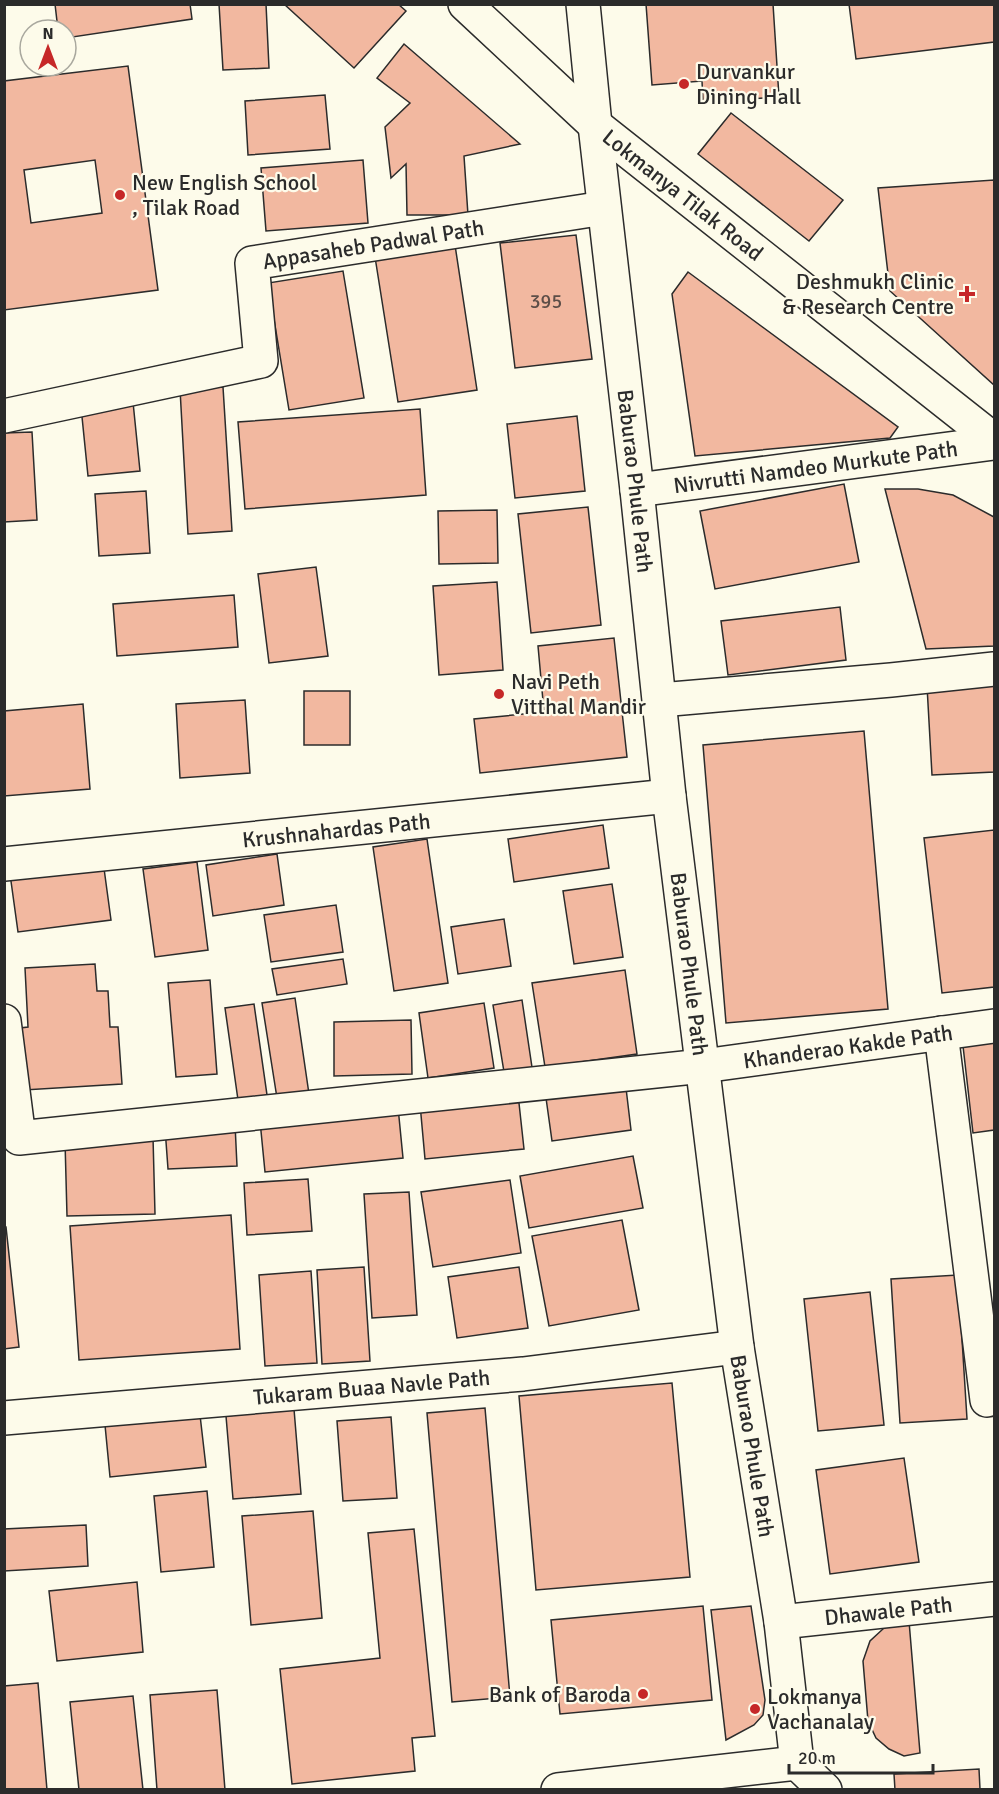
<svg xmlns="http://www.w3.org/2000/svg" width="999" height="1794" viewBox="0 0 999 1794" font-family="Signika,sans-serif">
<rect width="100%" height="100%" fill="#fdfbea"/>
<!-- building -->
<g fill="#f2b8a0" stroke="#2b2b2b" stroke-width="1.5" fill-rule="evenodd">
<path d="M55,4H190L192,19L66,38V30H58Z"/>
<path d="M219,4H266L269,68L223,70Z"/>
<path d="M284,4H398L406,11L354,68Z"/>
<path d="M646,4H773L779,97L703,102L702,81L652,85Z"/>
<path d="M849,4H994V42L856,59Z"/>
<path d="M404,44L520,144L464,156L468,215H407L406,164L391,178L385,127L410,103L377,78Z"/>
<path d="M128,66L158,290L4,310V81ZM95,160L102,213L31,223L24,170Z"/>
<path d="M325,95L330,149L248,155L245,101Z"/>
<path d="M731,113L843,200L809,241L698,154Z"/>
<path d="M363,160L368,223L266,231L261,168Z"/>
<path d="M994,180V385L890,291L878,188Z"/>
<path d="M576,235L592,359L515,368L500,243Z"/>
<path d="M455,245L477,390L398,402L375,257Z"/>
<path d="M343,271L364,398L289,410L268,283Z"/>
<path d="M688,272L898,427L890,438L695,456L672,294Z"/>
<path d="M223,387L232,531L188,534L180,389Z"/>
<path d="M133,402L140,471L88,476L81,407Z"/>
<path d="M420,409L426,495L245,509L238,422Z"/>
<path d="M577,416L585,491L515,498L507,424Z"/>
<path d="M32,432L37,520L4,522V433Z"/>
<path d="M844,484L859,562L715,589L700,511Z"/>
<path d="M885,489H918L953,495L994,517V646L926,649Z"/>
<path d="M146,491L150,553L99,556L95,494Z"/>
<path d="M588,507L601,625L531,633L518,514Z"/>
<path d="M497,510L498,563L439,564L438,511Z"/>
<path d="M316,567L328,656L269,663L258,574Z"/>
<path d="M497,582L503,670L439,675L433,586Z"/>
<path d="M234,595L238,647L117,656L113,604Z"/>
<path d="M840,607L846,660L728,675L721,621Z"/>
<path d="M614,638L627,757L480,773L474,719L544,712L538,646Z"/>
<path d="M994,682V772L932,775L927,686Z"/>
<rect x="304" y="691" width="46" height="54"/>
<path d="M245,700L250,773L180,778L176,704Z"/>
<path d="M83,704L90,789L4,796V711Z"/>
<path d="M864,731L888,1009L726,1023L703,745Z"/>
<path d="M603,825L609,868L514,882L508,839Z"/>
<path d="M994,830V987L942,993L924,838Z"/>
<path d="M427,839L448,983L394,991L373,847Z"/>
<path d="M277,854L284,905L213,916L206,865Z"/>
<path d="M103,861L111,920L18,932L10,874Z"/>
<path d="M197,862L208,950L155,957L143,869Z"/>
<path d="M612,884L623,957L574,964L563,891Z"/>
<path d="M336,905L343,952L271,962L264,915Z"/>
<path d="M504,919L511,966L458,974L451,927Z"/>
<path d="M343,959L347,984L277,995L272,969Z"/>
<path d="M95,964L97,991H108L110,1027H118L122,1084L24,1090L20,1028L28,1027L25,968Z"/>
<path d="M625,970L637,1054L545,1067L532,983Z"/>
<path d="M210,980L217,1074L176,1077L168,983Z"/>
<path d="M295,998L309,1094L277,1098L262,1003Z"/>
<path d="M522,1000L533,1074L505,1078L493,1005Z"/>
<path d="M484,1003L494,1068L428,1078L419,1013Z"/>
<path d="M254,1004L268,1102L239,1107L225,1008Z"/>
<path d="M411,1020L412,1074L334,1076V1022Z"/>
<path d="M994,1042V1130L973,1133L963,1046Z"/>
<path d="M626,1088L631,1130L552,1141L546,1098Z"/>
<path d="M518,1094L524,1149L425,1159L420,1104Z"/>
<path d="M398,1107L403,1158L265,1172L260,1121Z"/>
<path d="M235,1124L237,1166L168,1169L165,1128Z"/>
<path d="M153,1137L155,1214L67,1216L65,1141Z"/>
<path d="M633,1156L643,1208L529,1228L520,1176Z"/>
<path d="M308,1179L312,1231L247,1235L244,1183Z"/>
<path d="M510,1180L521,1253L433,1267L421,1192Z"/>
<path d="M409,1192L417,1315L372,1318L364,1194Z"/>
<path d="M231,1215L240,1349L79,1360L70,1226Z"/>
<path d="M622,1220L639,1310L549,1326L532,1236Z"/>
<path d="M4,1227H6L19,1347L4,1349Z"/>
<path d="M364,1267L370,1361L322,1364L317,1270Z"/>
<path d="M519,1267L528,1328L457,1338L448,1277Z"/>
<path d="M311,1271L317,1363L265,1366L259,1275Z"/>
<path d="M958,1275L967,1419L900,1423L891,1279Z"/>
<path d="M870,1292L884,1425L818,1431L804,1299Z"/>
<path d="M672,1383L690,1577L536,1590L519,1396Z"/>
<path d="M485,1408L510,1697L452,1702L427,1413Z"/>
<path d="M294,1409L301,1494L233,1499L226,1416Z"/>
<path d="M200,1415L206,1467L110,1477L105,1425Z"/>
<path d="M391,1417L397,1498L343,1501L337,1421Z"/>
<path d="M904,1458L919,1562L830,1574L816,1470Z"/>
<path d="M207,1491L214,1567L161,1572L154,1496Z"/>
<path d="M313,1511L322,1618L251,1625L242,1516Z"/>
<path d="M86,1525L88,1566L4,1571V1529Z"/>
<path d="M414,1529L435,1736L412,1738L415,1771L292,1784L280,1669L380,1658L368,1533Z"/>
<path d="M137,1582L143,1652L57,1661L49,1591Z"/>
<path d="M703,1606L712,1700L560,1714L551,1620Z"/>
<path d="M751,1606L765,1700L763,1715L754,1725L726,1740L711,1610Z"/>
<path d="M909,1621L920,1753L904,1756L889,1749L876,1738L868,1721L863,1661L870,1641L884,1628L895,1622Z"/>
<path d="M38,1683L47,1790H4V1686Z"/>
<path d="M217,1690L225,1790H157L150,1695Z"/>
<path d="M133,1696L143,1790H79L70,1702Z"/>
<path d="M979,1769L980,1789L994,1790H895L894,1774Z"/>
</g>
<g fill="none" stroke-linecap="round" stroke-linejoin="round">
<defs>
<g id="minor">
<path id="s1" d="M583,4L595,125L637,490L669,796L737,1347L781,1622L797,1763L825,1790"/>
<path id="s2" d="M4,416L261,361L252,263L604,208"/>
<path id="s3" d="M637,490L994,443"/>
<path d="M660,700L891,680L994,669"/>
<path id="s4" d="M4,864L669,796"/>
<path id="s5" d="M4,1021L19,1138L703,1066L994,1026"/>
<path d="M941,1033L987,1400"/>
<path id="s6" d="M4,1418L523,1374L737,1347"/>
<path id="s7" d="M781,1622L994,1599"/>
<path d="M558,1790L797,1763"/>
</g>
<g id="major">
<path id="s8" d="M465,4L595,125L994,440"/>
</g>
</defs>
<!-- minor casing -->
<use href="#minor" stroke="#2b2b2b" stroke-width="36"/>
<!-- major casing -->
<use href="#major" stroke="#2b2b2b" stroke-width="36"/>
<!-- minor -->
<use href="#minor" stroke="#fdfbea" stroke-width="33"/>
<!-- major -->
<use href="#major" stroke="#fdfbea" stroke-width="33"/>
</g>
<!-- markers -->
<g fill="#c62828" stroke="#fdfbea" stroke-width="2">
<circle cx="684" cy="84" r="6"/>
<circle cx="120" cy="195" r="6"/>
<path d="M964 285h6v6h6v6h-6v6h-6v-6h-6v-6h6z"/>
<circle cx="499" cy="694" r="6"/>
<circle cx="643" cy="1694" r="6"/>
<circle cx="755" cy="1709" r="6"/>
</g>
<g text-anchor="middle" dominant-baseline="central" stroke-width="4.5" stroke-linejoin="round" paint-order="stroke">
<!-- number labels -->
<g font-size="20" fill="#5d4e48">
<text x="546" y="301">395</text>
</g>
<!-- poi labels -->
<g font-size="22" fill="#2b2b2b" stroke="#fdfbea" text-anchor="start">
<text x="696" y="71">Durvankur<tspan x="696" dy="25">Dining Hall</tspan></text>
<text x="132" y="182">New English School<tspan x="132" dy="25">, Tilak Road</tspan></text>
<text x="954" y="281" text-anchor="end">Deshmukh Clinic<tspan x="954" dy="25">&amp; Research Centre</tspan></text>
<text x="511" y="681">Navi Peth<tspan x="511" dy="25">Vitthal Mandir</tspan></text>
<text x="631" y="1694" text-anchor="end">Bank of Baroda</text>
<text x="767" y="1696">Lokmanya<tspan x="767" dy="25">Vachanalay</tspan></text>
</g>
<!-- street labels -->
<g font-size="22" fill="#2b2b2b" stroke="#fdfbea">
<text stroke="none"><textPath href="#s8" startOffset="290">Lokmanya Tilak Road</textPath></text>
<text stroke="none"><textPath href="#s2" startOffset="484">Appasaheb Padwal Path</textPath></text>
<text stroke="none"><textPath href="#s3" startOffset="180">Nivrutti Namdeo Murkute Path</textPath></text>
<text stroke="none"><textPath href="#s1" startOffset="480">Baburao Phule Path</textPath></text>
<text stroke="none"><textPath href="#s4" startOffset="334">Krushnahardas Path</textPath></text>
<text stroke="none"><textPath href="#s1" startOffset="966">Baburao Phule Path</textPath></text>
<text stroke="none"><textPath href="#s5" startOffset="952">Khanderao Kakde Path</textPath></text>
<text stroke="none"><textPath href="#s6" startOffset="369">Tukaram Buaa Navle Path</textPath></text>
<text stroke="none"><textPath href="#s1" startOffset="1452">Baburao Phule Path</textPath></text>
<text stroke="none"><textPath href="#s7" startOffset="108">Dhawale Path</textPath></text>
</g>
</g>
<!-- border -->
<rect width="999" height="1794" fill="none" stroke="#2b2b2b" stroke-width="12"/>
<!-- north arrow -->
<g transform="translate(48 48)"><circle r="28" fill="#fdfbea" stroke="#a9a89e" stroke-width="1.5"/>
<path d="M0-4.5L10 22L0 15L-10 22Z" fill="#c62828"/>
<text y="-9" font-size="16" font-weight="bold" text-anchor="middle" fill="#2b2b2b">N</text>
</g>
<!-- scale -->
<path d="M789 1764v9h144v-9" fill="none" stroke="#2b2b2b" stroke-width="3"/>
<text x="798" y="1764" font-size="18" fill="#2b2b2b" stroke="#fdfbea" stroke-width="4.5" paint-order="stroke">20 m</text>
</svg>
